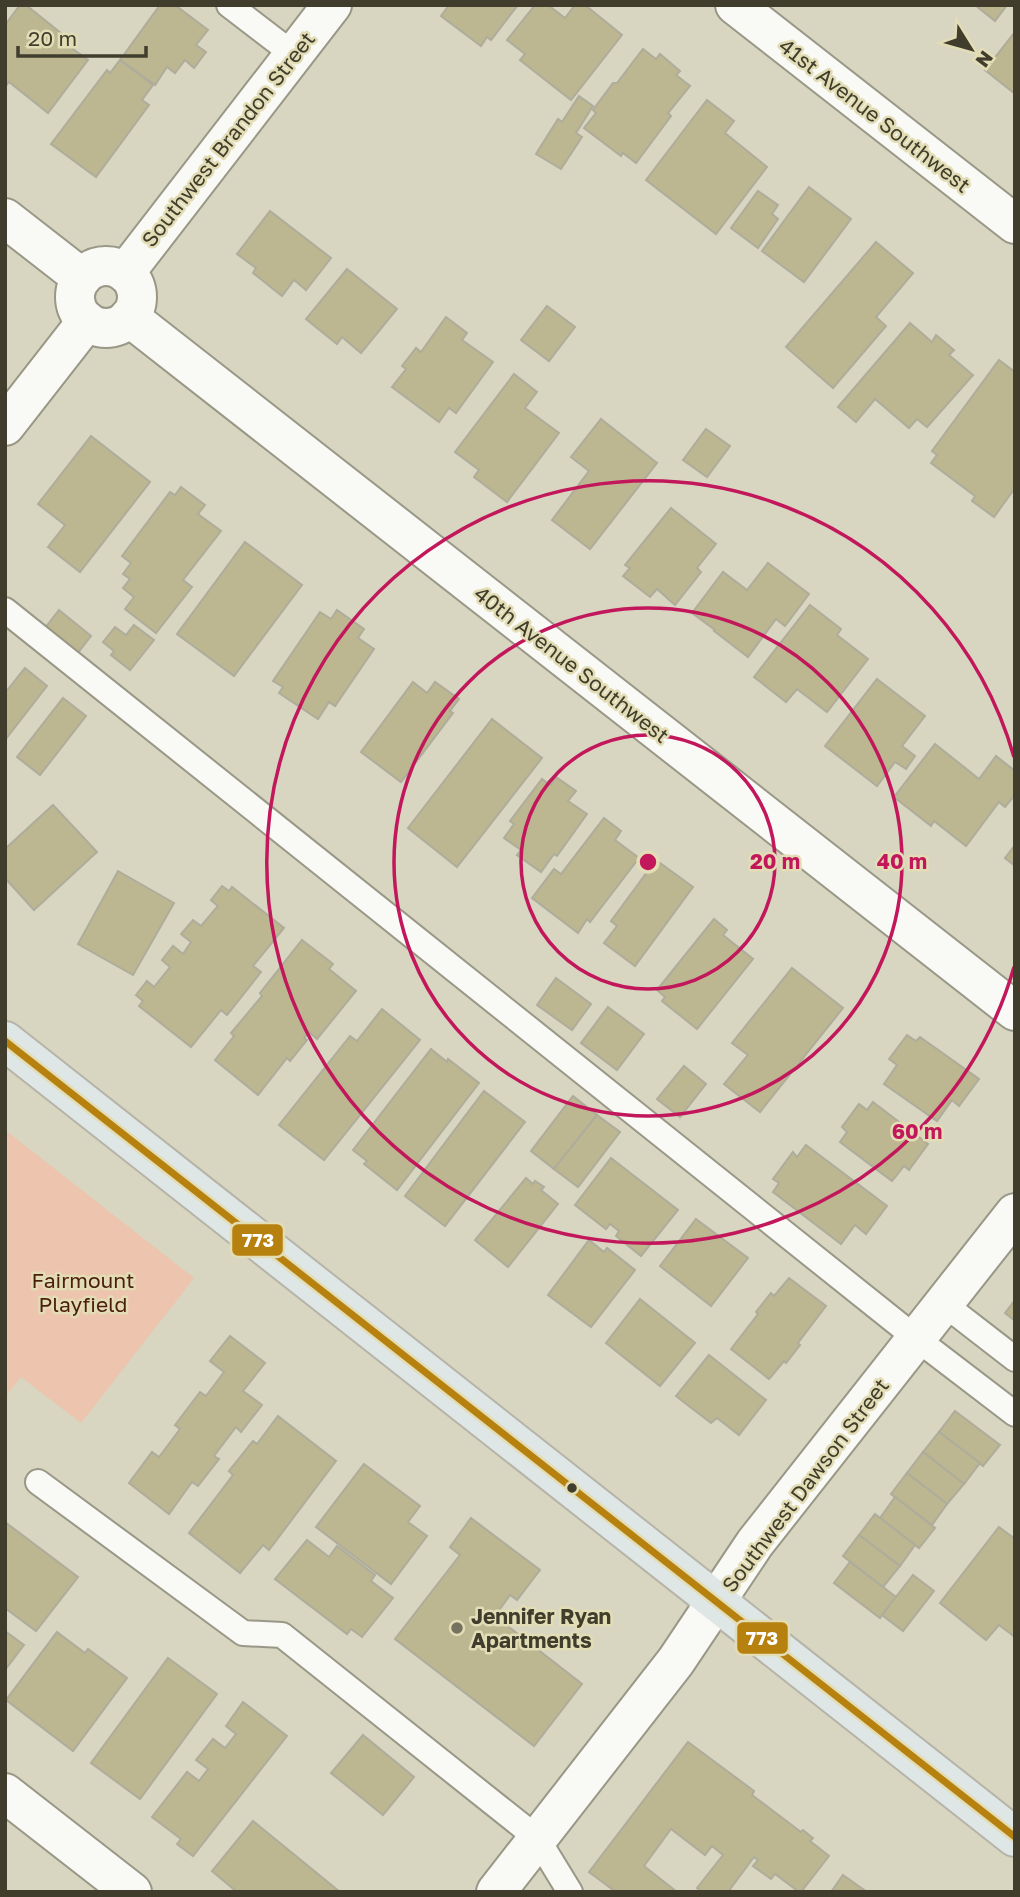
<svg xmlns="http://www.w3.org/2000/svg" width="1020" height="1897" viewBox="0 0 1020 1897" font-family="'Golos Text',sans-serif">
<rect width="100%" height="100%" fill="#d8d5c0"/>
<!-- green -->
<path fill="#edc4ad" d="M5,1130L194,1278L81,1423L21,1377L5,1397Z"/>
<!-- building -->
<g fill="#bcb791" stroke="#aeac9b" stroke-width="2">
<path d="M20,5H26L72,42L69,46L88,60L48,113L9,82L5,87V25Z"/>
<path d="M160,5H175L208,30L196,45L206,52L194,68L185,60L175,73L167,67L155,85L120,60Z"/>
<path d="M449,5H518L491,40L487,37L481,46L441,16Z"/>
<path d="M535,5H548L565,18L575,5H585L622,35L571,100L520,60L525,54L507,40Z"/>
<path d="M975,5H1007L995,21Z"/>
<path d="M1015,32V94L985,70Z"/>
<path d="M643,49L656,59L660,54L680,71L676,75L690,86L668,113L671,116L636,163L623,153L621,156L584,128L596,113L593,110L613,83H617Z"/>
<path d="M120,60L153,85L142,100L149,105L96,177L51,144L107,70L110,73Z"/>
<path d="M579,96L593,106L576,133L582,137L561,169L536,154L558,119L562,122Z"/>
<path d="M707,100L734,121L725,133L767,167L716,234L646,180Z"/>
<path d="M809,187L851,219L804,282L762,251Z"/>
<path d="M758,191L778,205L772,214L778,219L758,248L731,228Z"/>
<path d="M270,211L331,258L306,290L294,280L282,296L253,273L256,268L237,254Z"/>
<path d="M876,242L913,273L876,317L886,326L833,388L786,347Z"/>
<path d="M347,269L397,309L361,353L342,337L337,344L306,319Z"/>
<path d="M547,306L575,327L549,361L521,340Z"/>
<path d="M446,317L467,333L462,340L493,362L456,413L449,408L439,422L392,387L406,369L402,366L416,348L421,352Z"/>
<path d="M910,323L932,342L936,335L954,350L949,355L973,375L927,427L917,419L909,428L875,399L856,422L838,407Z"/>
<path d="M999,360L1015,372V488L994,517L972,501L975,496L931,463L937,455L932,451Z"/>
<path d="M514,374L537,392L525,408L559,433L507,502L474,477L479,470L455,452Z"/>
<path d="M601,419L657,463L590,549L552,520L589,471L571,457Z"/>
<path d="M706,429L730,446L707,477L683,460Z"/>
<path d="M91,436L150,482L80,572L48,547L65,525L38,504Z"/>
<path d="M181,487L205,505L198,514L221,531L183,580L192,587L156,633L125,609L134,597L123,588L130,579L123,574L131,563L122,556L170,492L175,495Z"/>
<path d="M671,508L716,544L697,568L701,572L675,605L657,589L650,597L623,576L630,568L625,565Z"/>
<path d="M245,542L302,585L234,676L177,634Z"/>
<path d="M768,563L809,594L785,626L776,619L748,657L714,631L715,630L692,613L723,572L747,590Z"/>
<path d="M810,605L841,629L837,635L868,659L827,712L797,689L786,702L754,677Z"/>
<path d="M59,610L91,636L77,654L45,628Z"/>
<path d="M337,610L364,629L358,638L374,649L335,706L329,702L318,719L279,693L283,687L273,681L320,612L331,619Z"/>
<path d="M134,625L154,640L130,670L111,655L114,651L103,642L115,627L126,635Z"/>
<path d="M25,668L47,686L5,740V693Z"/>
<path d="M877,679L925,716L902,746L915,756L906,769L895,762L877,786L825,746Z"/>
<path d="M413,682L427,693L435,682L459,699L450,711L453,713L401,782L361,752Z"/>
<path d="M63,698L86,716L40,775L17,757Z"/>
<path d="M492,719L542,758L457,867L408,828Z"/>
<path d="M935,744L979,779L996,756L1015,771V795L1005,807L999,802L966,846L934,821L931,826L894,797Z"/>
<path d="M556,777L576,791L568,801L587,814L557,856L554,854L541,872L517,855L521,850L504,838L514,824L510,821L542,779L550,785Z"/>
<path d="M53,805L97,852L34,910L5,878V849Z"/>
<path d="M604,818L621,831L615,840L639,858L590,922L587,919L578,933L532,898L554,869L561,874Z"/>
<path d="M1015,845V866L1005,858Z"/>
<path d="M656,860L693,887L635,966L604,943L617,926L611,921Z"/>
<path d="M118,871L174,903L133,975L78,944Z"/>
<path d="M222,886L229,891L232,887L284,928L253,966L261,972L227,1015L221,1010L191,1047L139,1006L143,1001L136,995L147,981L154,987L170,967L162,960L173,946L183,954L191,942L181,934L193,920L201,926L218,906L211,900Z"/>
<path d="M714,919L727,930L723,935L753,959L697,1029L662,1001L665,997L657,990Z"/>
<path d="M302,940L333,964L329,969L356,991L317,1039L309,1032L304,1038L307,1040L290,1061L287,1058L258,1095L215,1060L234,1036L231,1033L262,996L260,993Z"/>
<path d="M792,968L843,1008L760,1112L724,1084L748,1055L732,1043Z"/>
<path d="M556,978L591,1004L572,1030L537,1005Z"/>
<path d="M608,1007L644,1034L617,1070L581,1043Z"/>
<path d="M382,1009L420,1040L324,1160L279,1125L350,1036L357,1041Z"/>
<path d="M907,1035L916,1041L920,1037L979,1079L959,1106L952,1100L937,1121L884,1084L897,1065L889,1059Z"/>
<path d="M431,1049L447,1062L448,1059L479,1083L397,1190L364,1164L367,1161L353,1150Z"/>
<path d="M684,1066L706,1084L680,1117L657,1099Z"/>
<path d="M484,1091L525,1122L445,1226L405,1196Z"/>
<path d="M573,1096L597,1115L554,1169L531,1151Z"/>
<path d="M873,1102L928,1144L909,1170L904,1166L892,1181L840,1142L847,1132L842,1127L859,1104L867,1110Z"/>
<path d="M597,1115L620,1132L578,1187L554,1169Z"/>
<path d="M806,1145L887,1206L866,1234L855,1225L841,1244L773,1192L779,1183L773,1179L793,1152L797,1157Z"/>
<path d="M611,1158L678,1210L641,1256L616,1236L619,1231L610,1224L606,1229L575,1205Z"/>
<path d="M526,1178L533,1184L535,1181L544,1187L541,1190L558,1204L508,1267L475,1240Z"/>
<path d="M696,1219L748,1258L711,1306L660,1266Z"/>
<path d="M589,1240L604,1252L607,1248L635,1270L591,1327L548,1295Z"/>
<path d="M789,1278L826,1306L798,1343L800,1345L786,1363L784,1361L769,1379L731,1349L758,1314L756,1312L771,1293L774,1296Z"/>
<path d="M640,1299L695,1343L660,1386L606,1343Z"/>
<path d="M1015,1300V1321L1005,1313Z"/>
<path d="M230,1336L265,1363L243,1391L262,1405L241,1432L236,1427L214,1456L219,1459L198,1486L192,1482L169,1514L129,1483L152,1452L159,1457L180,1429L175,1425L200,1392L206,1396L224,1372L210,1361Z"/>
<path d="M709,1355L766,1400L739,1435L717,1418L711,1423L676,1396Z"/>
<path d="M955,1411L1000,1445L983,1466L939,1432Z"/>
<path d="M278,1416L336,1461L269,1550L263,1545L240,1573L189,1533L233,1475L229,1471L253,1441L257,1444Z"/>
<path d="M939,1432L980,1463L964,1484L923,1452Z"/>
<path d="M923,1452L964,1484L947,1504L907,1473Z"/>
<path d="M364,1464L420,1506L408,1522L427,1536L391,1584L316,1527Z"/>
<path d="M907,1473L947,1504L932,1525L891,1494Z"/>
<path d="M895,1497L935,1528L919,1548L880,1518Z"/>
<path d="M875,1514L915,1545L900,1566L859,1535Z"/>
<path d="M471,1518L540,1570L517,1600L510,1595L495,1616L582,1684L534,1746L395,1639L460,1555L450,1547Z"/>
<path d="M5,1522L78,1577L36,1631L5,1608Z"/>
<path d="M999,1527L1015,1539V1637L999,1625L986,1640L940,1603Z"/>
<path d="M859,1535L900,1566L883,1587L843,1556Z"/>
<path d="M307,1540L329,1557L337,1546L375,1575L371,1581L393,1598L362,1637L351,1629L347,1634L275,1579Z"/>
<path d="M850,1562L896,1597L880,1618L834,1583Z"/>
<path d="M913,1575L934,1591L903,1631L882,1615Z"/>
<path d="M5,1631L24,1645L5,1670Z"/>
<path d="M57,1632L85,1653L88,1649L127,1678L73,1751L6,1700Z"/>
<path d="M168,1658L217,1694L140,1799L91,1763Z"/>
<path d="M243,1702L287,1736L193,1856L177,1844L181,1839L152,1817L187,1772L199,1781L208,1769L196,1760L213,1739L225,1748L236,1734L226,1726Z"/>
<path d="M363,1735L414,1777L383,1815L331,1773Z"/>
<path d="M688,1742L754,1791L752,1795L801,1832L803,1830L813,1838L810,1841L829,1856L801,1892H799L775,1874L771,1879L753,1866L758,1860L754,1857L728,1892H702L697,1888L723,1855L712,1846L705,1855L671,1829L644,1866L677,1892H616L589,1872Z"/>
<path d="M253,1821L340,1892H237L212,1871Z"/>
<path d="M843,1875L867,1892H831Z"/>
</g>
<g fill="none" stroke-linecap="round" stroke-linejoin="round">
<defs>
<g id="lane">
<path d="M229,5L293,54"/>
<path d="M5,610L917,1339L1015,1414"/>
<path d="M944,1304L1015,1359"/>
<path d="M38,1482L243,1633L282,1635L537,1838L570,1892"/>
</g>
<g id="street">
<path d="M735,5L1015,224"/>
<path d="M5,218L82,278"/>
<circle cx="106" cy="297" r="31"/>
<path d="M125,273L332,5"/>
<path d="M129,317L1015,1011"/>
<path d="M5,426L87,321"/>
<path d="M5,1793L132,1892"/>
<path d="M496,1892L676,1661L755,1543L1015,1213"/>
</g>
<path id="primary" d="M5,1041L1015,1837"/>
</defs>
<!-- lane casing -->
<use href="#lane" stroke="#999786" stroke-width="28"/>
<!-- street casing -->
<use href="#street" stroke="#999786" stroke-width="42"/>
<!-- primary casing -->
<use href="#primary" stroke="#b6b4a9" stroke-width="42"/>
<!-- lane -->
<use href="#lane" stroke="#f9f9f6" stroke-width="24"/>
<!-- street -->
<use href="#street" stroke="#f9f9f6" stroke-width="38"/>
<!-- primary -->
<use href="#primary" stroke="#dfe7e6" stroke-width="38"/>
<defs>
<path id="bus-1" d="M5,1041L1015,1837"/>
</defs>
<!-- bus-1 casing -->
<use href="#bus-1" stroke="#e3ddb6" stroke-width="12"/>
<!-- bus-1 -->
<use href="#bus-1" stroke="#b78110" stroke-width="7"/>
</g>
<!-- distance rings -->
<g fill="none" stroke="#c2185b" stroke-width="3.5">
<circle cx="648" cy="862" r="127"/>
<circle cx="648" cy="862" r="254"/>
<path d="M1014 967A381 381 0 1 1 1014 757"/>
</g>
<!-- markers -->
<circle fill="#403d2d" stroke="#e3ddb6" stroke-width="2.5" cx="572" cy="1488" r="6"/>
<circle fill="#757260" stroke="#e3ddb6" stroke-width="2.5" cx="457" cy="1628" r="7"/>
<g text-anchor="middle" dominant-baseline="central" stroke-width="5" stroke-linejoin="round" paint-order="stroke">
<!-- street labels -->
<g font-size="21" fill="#403d2d" stroke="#e3ddb6">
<text transform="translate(875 115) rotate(38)">41st Avenue Southwest</text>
<text transform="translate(228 139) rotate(-52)">Southwest Brandon Street</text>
<text transform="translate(572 664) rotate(38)">40th Avenue Southwest</text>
<text transform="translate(805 1485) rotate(-53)">Southwest Dawson Street</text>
</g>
<!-- park labels -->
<g font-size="21" fill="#4c1e0d" stroke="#e3ddb6">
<text x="83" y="1280">Fairmount<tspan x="83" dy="24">Playfield</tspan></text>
</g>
<!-- poi labels -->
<g font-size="21" font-weight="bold" fill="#403d2d" stroke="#e3ddb6" text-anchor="start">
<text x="471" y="1616">Jennifer Ryan<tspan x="471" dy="24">Apartments</tspan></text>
</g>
</g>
<circle cx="648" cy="862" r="10" fill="#c2185b" stroke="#e3ddb6" stroke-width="3.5"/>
<g font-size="21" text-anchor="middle" font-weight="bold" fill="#c2185b" stroke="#e3ddb6" stroke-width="5" stroke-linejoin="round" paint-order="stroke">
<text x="775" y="869">20 m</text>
<text x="902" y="869">40 m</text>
<text x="917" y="1139">60 m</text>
</g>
<g stroke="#e3ddb6" stroke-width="2.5">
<rect x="231" y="1223" width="53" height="34" rx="7" fill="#b78110"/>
<rect x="736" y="1621" width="53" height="34" rx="7" fill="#b78110"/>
</g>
<g font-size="19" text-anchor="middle" font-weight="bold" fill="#fff">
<text x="258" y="1247">773</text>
<text x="762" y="1645">773</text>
</g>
<!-- border -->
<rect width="1020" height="1897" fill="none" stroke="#403d2d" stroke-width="14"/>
<!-- north arrow -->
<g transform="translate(971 49) rotate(127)" stroke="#e3ddb6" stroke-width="5" paint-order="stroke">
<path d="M0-5L12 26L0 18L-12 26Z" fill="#403d2d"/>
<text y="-10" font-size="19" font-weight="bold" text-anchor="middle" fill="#403d2d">N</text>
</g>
<!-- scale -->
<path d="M18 46v10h128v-10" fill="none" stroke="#403d2d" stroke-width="3.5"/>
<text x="28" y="46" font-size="21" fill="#403d2d" stroke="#e3ddb6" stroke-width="5" paint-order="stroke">20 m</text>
</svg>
